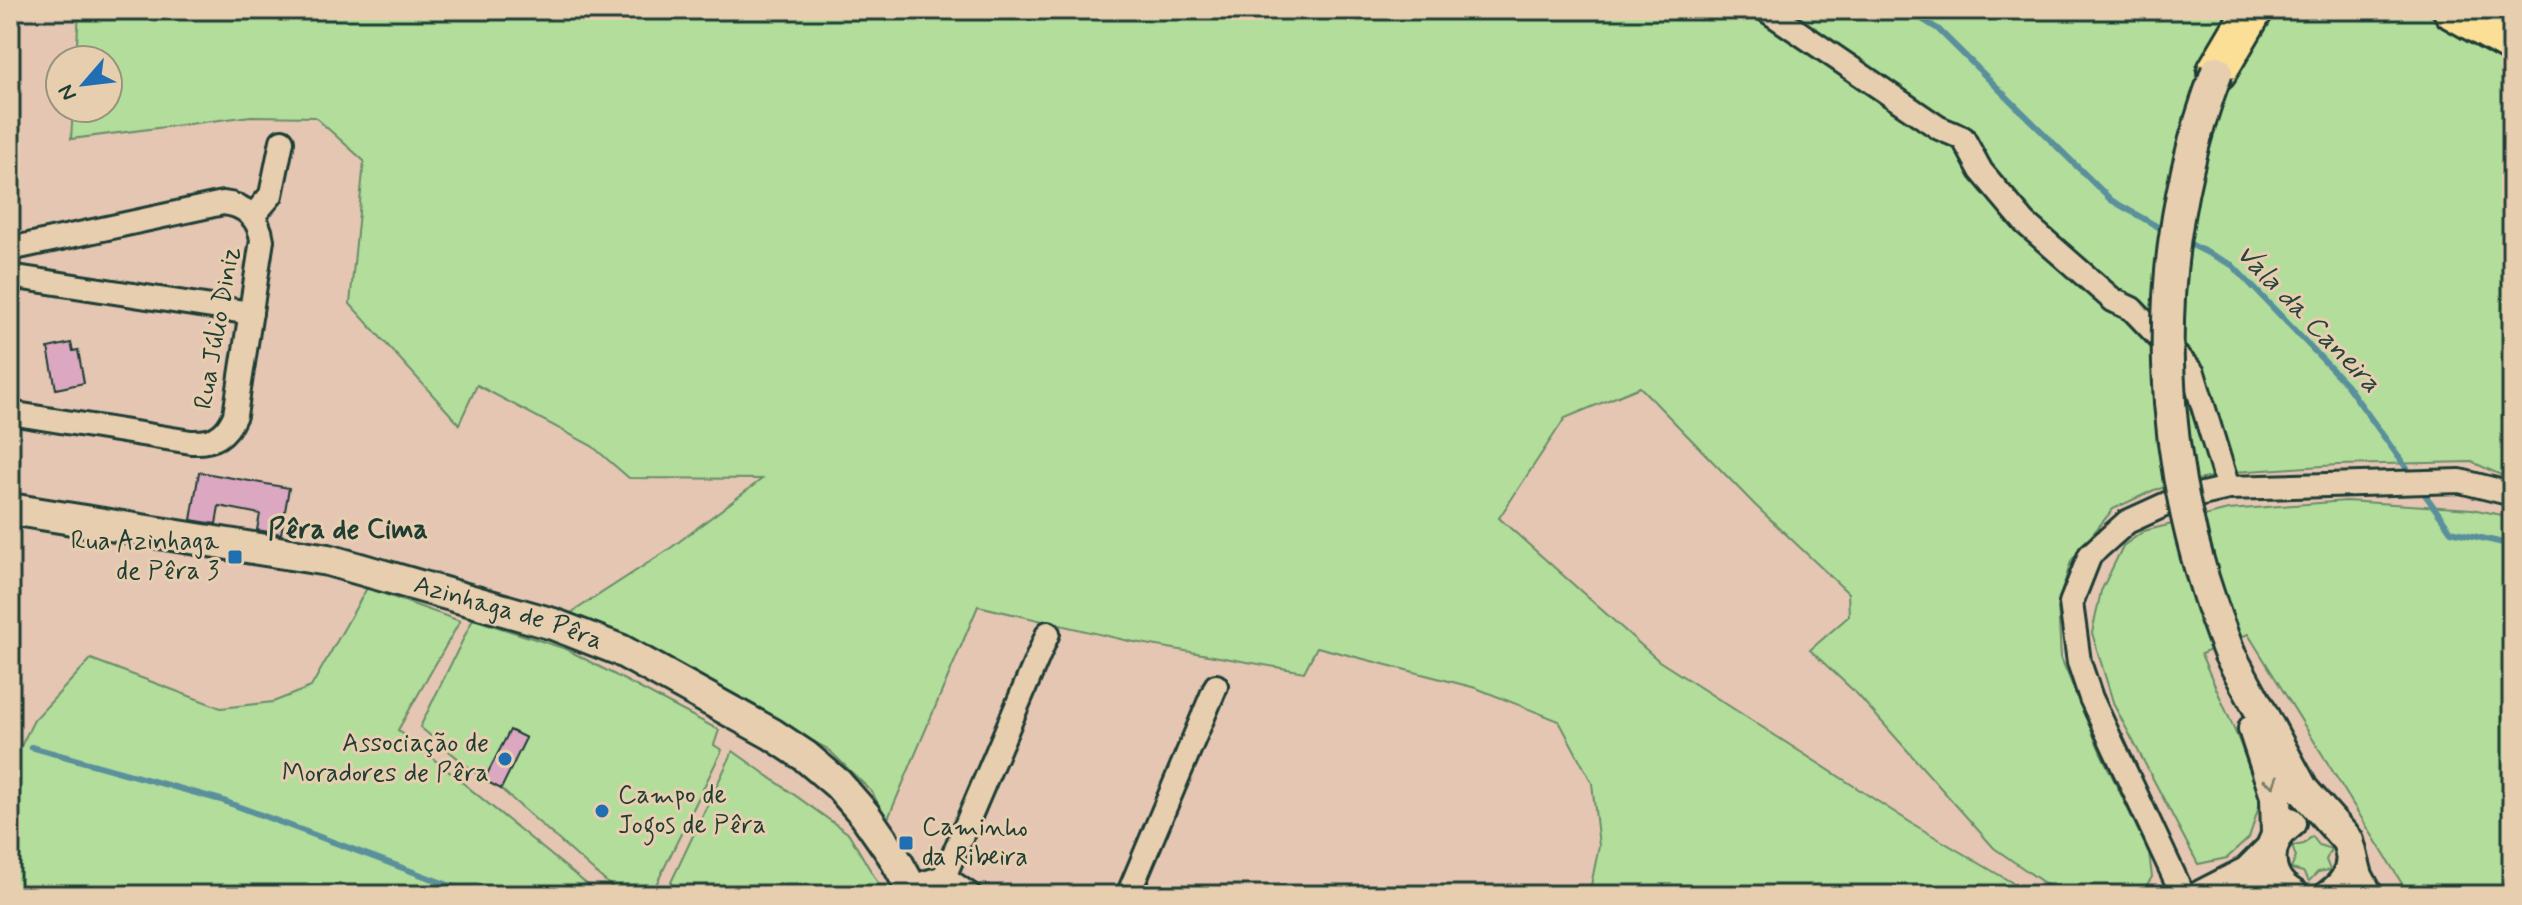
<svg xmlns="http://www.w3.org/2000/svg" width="2522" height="905" viewBox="0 0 2522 905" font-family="Mynerve,sans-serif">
<rect width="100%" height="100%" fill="#e5c6b3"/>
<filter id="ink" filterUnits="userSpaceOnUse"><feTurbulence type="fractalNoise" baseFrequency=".0125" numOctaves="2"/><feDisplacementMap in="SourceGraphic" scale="16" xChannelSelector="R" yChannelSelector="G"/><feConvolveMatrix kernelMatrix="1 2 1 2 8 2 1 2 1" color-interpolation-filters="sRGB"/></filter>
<g filter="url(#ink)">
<!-- green -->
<g fill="#b2dd9b" stroke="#688d68" stroke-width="2">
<path d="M79,10H2420L2512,61V480L2472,462L2338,465L2233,472L2154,490L2113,509L2071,561L2058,604L2061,658L2100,751L2149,853L2152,877L2140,895H2085L2050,887L1994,848L1858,695L1810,650L1849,616L1848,593L1755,505L1640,387L1565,418L1499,518L1659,661L1913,824L2033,895H1589L1599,846L1592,783L1559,721L1476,688L1317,647L1304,672L1129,641L978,606L887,821L872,792L828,749L571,613L668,550L762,479L629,478L592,446L477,385L459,424L350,304L364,161L315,117L251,116L71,139L73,108H108V60H76Z"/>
<path d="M2346,501L2472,509L2512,517V895H2409L2248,634L2201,654L2238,738L2261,800L2249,838L2227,858L2198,864L2114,705L2092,633L2101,591L2123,546L2144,531L2228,510Z"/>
<path d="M10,548L13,552L19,610L10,625Z"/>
<path d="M367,588L460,621L398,730L600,895H10V755L17,754L34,720L91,659L221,708L273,702L311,687Z"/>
<path d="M473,619L566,649L719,730L714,745L722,750L651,895H621L501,789L484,780L420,727Z"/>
<path d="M733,751L849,834L885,895H665Z"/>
<path d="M2312,836L2319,845L2331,849L2326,860L2330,870L2318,872L2309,881L2303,872L2291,869L2296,857L2292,846L2304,844Z"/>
</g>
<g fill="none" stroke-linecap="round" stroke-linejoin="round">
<!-- stream -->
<g stroke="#5a909c" stroke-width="6">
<path d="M1907,10L1938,29L2111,200L2167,232"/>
<path d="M2184,241L2232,265L2346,384L2413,477"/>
<path d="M2421,489L2451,531L2512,545"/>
<path d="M31,747L221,800L475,895"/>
</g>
</g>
<!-- building -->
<g fill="#dca8c1" stroke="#1f3d34" stroke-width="2">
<path d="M71,343L73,351L78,350L84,383L56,389L48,348Z"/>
<path d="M199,472L289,488L281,534L257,530L260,514L219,506L216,524L191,520Z"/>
<path d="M510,730L526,738L501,789L484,780Z"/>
</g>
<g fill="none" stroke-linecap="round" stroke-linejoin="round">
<defs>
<g id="street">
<path d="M1766,10L1939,128L1963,138L1981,171L2025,223L2113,300L2132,309L2193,373L2228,488"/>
<path d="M253,216L271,195L282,141"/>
<path d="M10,249L223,203C245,205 259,218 262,240L235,415C226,436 214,443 191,442L10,413"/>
<path d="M10,276L251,313"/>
<path d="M944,877L970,895"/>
<path d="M911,887L944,877L1048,633"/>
<path d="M1128,895L1216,686"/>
<path d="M2183,895L2091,698L2079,662L2071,603L2090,555L2127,522L2173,501L2228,488L2460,481L2512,494"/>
</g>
<g id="secondary">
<path id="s1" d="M10,509L328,560L553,624L620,650L772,734L805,756L838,784L865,815L893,855L915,895"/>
<path d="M2230,655L2303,790L2348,841L2357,876L2367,895"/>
<path d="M2254,729L2276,796L2277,835"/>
<path d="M2290,823C2263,842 2264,879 2293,895"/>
<path d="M2203,895L2248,872L2271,849"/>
<path d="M2254,895L2290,894"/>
<path d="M2330,895C2346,885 2354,870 2351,851"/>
</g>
<g id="highway">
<path d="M2453,10L2512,43"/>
<path d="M2217,71L2253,10"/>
</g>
</defs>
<!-- street casing -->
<use href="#street" stroke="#1f3d34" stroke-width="28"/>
<!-- secondary casing -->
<use href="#secondary" stroke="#1f3d34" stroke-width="36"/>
<!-- highway casing -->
<use href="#highway" stroke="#1f3d34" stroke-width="44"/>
<!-- street -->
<use href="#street" stroke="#e7ceaf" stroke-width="22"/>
<!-- secondary -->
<use href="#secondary" stroke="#e7ceaf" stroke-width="30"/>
<!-- highway -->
<use href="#highway" stroke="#fbdf96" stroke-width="38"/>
<defs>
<path id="secondary-bridge" d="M2217,71C2145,265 2154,465 2230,655"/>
</defs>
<!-- secondary-bridge casing -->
<use href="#secondary-bridge" stroke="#1f3d34" stroke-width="36" stroke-linecap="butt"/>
<!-- secondary-bridge -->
<use href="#secondary-bridge" stroke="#e7ceaf" stroke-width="30"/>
</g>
<!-- one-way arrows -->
<defs><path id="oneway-chevron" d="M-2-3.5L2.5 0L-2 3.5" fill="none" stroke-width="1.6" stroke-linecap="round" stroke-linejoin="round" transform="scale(2)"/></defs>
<use stroke="#797e6b" href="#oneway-chevron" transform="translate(2272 782) rotate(73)"/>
</g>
<!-- markers -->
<g fill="#1f6fb2" stroke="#e7ceaf" stroke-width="3">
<rect x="227" y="549" width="16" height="16" rx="4"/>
<circle cx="505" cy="759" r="8"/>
<circle cx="602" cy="811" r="8"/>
<rect x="898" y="835" width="16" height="16" rx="4"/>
</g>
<g text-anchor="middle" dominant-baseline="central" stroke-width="6" stroke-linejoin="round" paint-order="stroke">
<!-- street labels -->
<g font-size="26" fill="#1f3d34" stroke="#e7ceaf">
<text transform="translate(218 328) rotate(-80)">Rua Júlio Diniz</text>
<text stroke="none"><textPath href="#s1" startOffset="510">Azinhaga de Pêra</textPath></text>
</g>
<!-- poi labels -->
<g font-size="26" fill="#1f3d34" stroke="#e7ceaf" text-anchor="end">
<text x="219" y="542">Rua Azinhaga<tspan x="219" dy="30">de Pêra 3</tspan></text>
<text x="489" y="744">Associação de<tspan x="489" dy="30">Moradores de Pêra</tspan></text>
<text x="618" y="796" text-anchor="start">Campo de<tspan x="618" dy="30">Jogos de Pêra</tspan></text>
<text x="922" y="828" text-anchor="start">Caminho<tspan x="922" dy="30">da Ribeira</tspan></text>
</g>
<!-- water labels -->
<g font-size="28" font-style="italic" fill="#24443d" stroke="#e7ceaf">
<text transform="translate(2308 319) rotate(46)">Vala da Caneira</text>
</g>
<!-- neighbourhood labels -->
<g font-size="28" font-weight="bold" fill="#1f3d34" stroke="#e7ceaf">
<text x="348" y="530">Pêra de Cima</text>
</g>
</g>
<!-- margin -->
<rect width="2522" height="905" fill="none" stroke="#e7ceaf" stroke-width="40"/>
<rect x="20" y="20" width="2482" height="865" fill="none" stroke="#1f3d34" stroke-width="3" filter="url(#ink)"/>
<!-- north arrow -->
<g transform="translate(84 84) rotate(242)"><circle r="38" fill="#e7ceaf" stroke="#97947e" stroke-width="2"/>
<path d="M0-6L14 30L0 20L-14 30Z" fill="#1f6fb2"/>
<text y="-12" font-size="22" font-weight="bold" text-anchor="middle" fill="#1f3d34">N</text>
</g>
</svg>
